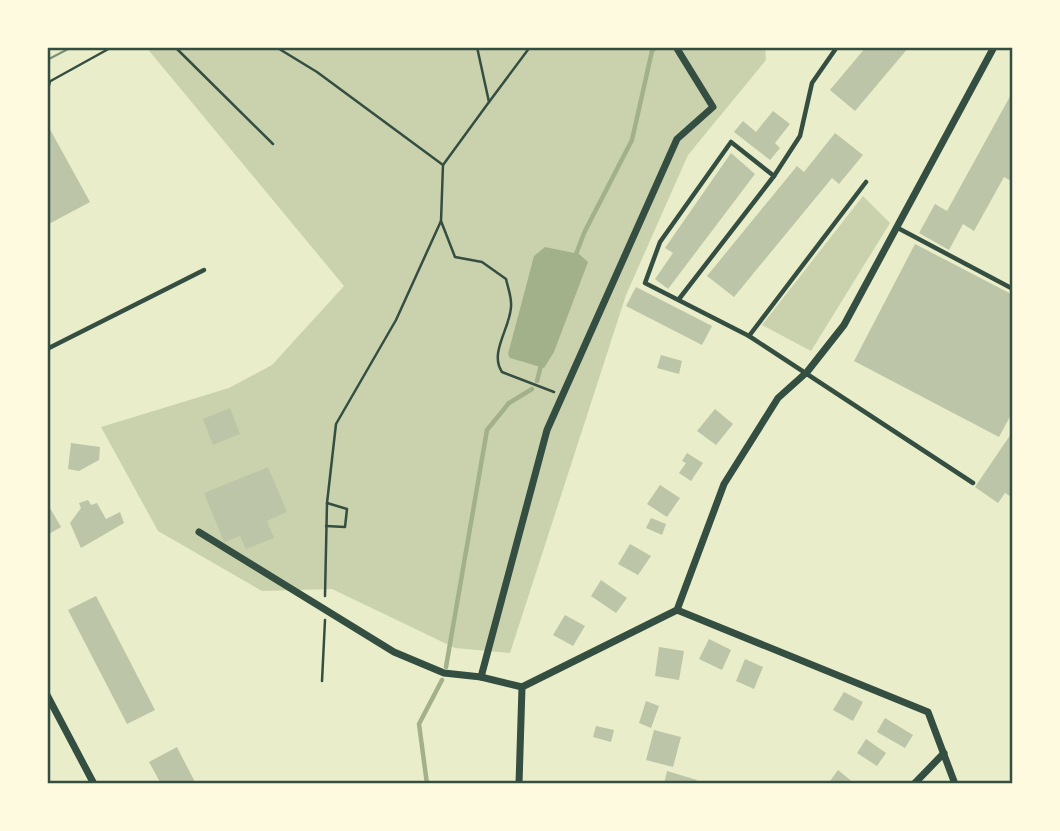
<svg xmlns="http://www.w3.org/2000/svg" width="1060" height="831" viewBox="0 0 1060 831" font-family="Overpass,sans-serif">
<rect width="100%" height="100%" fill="#e9edc9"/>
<!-- green -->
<g fill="#cad2ad">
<path d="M146,47H765L766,60L688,155L626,295L510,653L455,648L332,589L262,591L158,531L101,427L229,388L272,365L344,286Z"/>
<path d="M863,196L890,223L811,351L762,325Z"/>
</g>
<!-- water -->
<path fill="#a3b18a" d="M545,247L579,254L588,262L554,352L544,368L510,358L508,354L534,256Z"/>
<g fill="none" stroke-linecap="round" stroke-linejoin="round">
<!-- stream -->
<g stroke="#a3b18a" stroke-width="4.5">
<path d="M575,257L584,233L632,140L652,51L656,47"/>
<path d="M537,381L541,365"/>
<path d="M446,667L487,430L509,403L532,389"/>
<path d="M427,784L419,724L442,680"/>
</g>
</g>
<!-- building -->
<g fill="#bcc5a7">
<path d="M866,47H909L855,111L830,90Z"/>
<path d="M1013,91V182L1004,177L974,231L963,224L949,250L919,233L935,204L947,211Z"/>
<path d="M773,111L790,124L775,143L780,148L770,160L734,132L743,121L756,132Z"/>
<path d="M47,124L90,202L47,225Z"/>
<path d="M835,133L863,155L839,184L832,178L734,297L707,276L797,166L804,172Z"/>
<path d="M731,153L755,174L668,289L655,279L673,253L665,248Z"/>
<path d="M915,244L1013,295V411L999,437L854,361Z"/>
<path d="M636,287L712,326L702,345L626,306Z"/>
<path d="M661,355L682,361L679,374L657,368Z"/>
<path d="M230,408L240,434L213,445L203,419Z"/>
<path d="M715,409L733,424L716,445L697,431Z"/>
<path d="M1013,431V498L1005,493L998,503L975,487Z"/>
<path d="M71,443L100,447L99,460L79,471L68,469Z"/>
<path d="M687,453L703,463L691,481L679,473L686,463L682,461Z"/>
<path d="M268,467L287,512L267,521L274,538L246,549L240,536L224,542L204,493Z"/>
<path d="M660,485L680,498L667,517L647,504Z"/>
<path d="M88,500L91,505L97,503L106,519L120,512L124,523L81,548L70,523L81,508L79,503Z"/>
<path d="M47,503L61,527L47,535Z"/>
<path d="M651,518L666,524L662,535L646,528Z"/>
<path d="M630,544L651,556L638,575L618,564Z"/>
<path d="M601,580L627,598L616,613L591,596Z"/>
<path d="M96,596L155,710L127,724L68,610Z"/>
<path d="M565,615L585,626L573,646L553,635Z"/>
<path d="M709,639L731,650L722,670L699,659Z"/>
<path d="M659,647L684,651L679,680L655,676Z"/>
<path d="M745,659L763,667L754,689L736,681Z"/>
<path d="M844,692L863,702L853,721L833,710Z"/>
<path d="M646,701L659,706L651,728L639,723Z"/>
<path d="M885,718L913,735L905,748L877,732Z"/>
<path d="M596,726L614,730L611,742L593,737Z"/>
<path d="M654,730L681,737L673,767L646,760Z"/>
<path d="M866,739L886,753L877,766L857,753Z"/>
<path d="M177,747L181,755L196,784H161L149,762Z"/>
<path d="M838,770L855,784H828Z"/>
<path d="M667,771L697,780L696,784H664Z"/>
</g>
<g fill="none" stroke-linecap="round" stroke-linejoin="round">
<!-- path -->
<g stroke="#344e41" stroke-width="2.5">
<path d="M175,47L273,144"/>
<path d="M276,47L317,72L443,165L441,221L396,320L336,424L327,503L325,596"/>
<path d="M47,83L112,47"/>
<path d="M47,94L50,81"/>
<path d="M489,102L530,47"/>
<path d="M443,165L489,102L477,47"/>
<path d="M441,221L455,257L482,262L506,279C508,288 512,298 511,307C510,328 489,353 502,372L554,392"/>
<path d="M326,526L345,527L347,509L327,503"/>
<path d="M322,681L325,620"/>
</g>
<!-- service -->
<g stroke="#344e41" stroke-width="4.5">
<path d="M774,176L731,142L660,242L645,283L749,336L973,483"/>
<path d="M896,227L1013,289"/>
<path d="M679,299L774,176L800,136L812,83L837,47"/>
<path d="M749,336L866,182"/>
<path d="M47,349L204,270"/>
</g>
<!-- minor -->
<g stroke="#344e41" stroke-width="7">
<path d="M199,532L394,652L444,673L481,677L522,687L677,610L724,484L778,398L807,372L844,325L994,47"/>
<path d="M677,610L928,712L955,784"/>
<path d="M481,677L547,430L677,139L713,107L676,47"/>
<path d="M47,695L94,784"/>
<path d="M519,784L522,687"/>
<path d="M914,784L944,753"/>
</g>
<!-- tram -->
<path stroke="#7c8e77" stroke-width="2" d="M47,60L72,47"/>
</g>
<!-- border -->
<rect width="1060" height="831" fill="none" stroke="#fefae0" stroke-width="98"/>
<rect x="49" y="49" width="962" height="733" fill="none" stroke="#344e41" stroke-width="2.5"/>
</svg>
